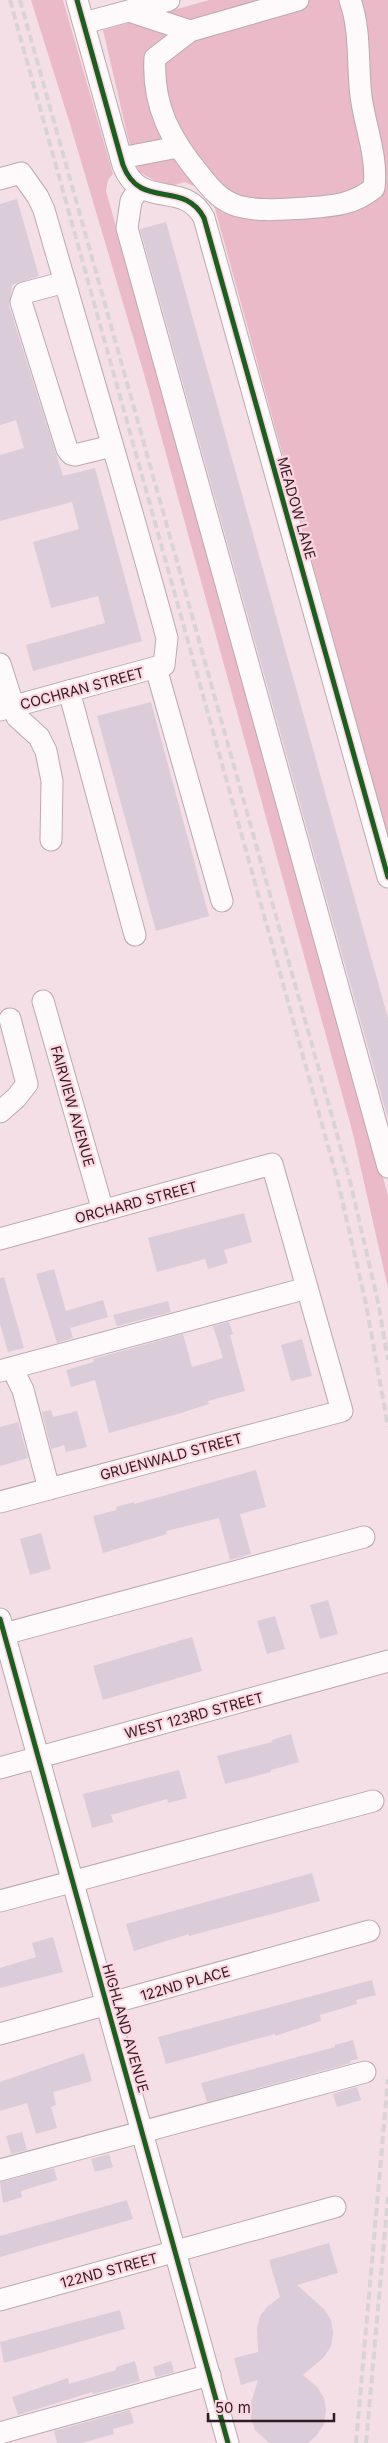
<svg xmlns="http://www.w3.org/2000/svg" width="388" height="2443" viewBox="0 0 388 2443" font-family="Inter,sans-serif">
<rect width="100%" height="100%" fill="#f5dfe6"/>
<!-- green -->
<g fill="#ebbac9">
<path d="M31,0H63L113,174L108,180L106,191L339,1009L388,1196V1288L353,1134L144,374L70,124Z"/>
<path d="M209,0H388V838L214,205L200,189L185,182L171,186L157,182L139,172L128,138L103,30Z"/>
</g>
<!-- building -->
<g fill="#daccd8">
<path d="M17,199L39,276L12,285L9,306L63,476L95,468L142,641L33,671L26,645L105,623L98,596L51,608L40,567L33,542L79,529L72,502L0,521V455L24,448L16,420L0,425V204Z"/>
<path d="M166,222L388,1018V1119L140,229Z"/>
<path d="M151,702L209,916L156,931L97,716Z"/>
<path d="M244,1213L252,1242L224,1250L228,1263L208,1269L205,1259L157,1272L148,1238Z"/>
<path d="M54,1269L66,1311L103,1300L108,1317L70,1328L73,1338L57,1343L36,1274Z"/>
<path d="M4,1277L24,1348L8,1352L0,1324V1278Z"/>
<path d="M168,1301L171,1312L117,1326L113,1315Z"/>
<path d="M229,1322L233,1334L230,1335L245,1391L208,1401L209,1404L181,1413L109,1433L95,1380L71,1387L66,1370L94,1362L93,1359L183,1334L192,1367L223,1358L213,1326Z"/>
<path d="M302,1339L312,1376L291,1381L281,1345Z"/>
<path d="M51,1410L53,1417L77,1411L87,1447L66,1452L64,1445L51,1449L42,1412Z"/>
<path d="M18,1422L28,1458L0,1466V1427Z"/>
<path d="M256,1470L266,1507L240,1514L251,1554L230,1560L219,1518L166,1531L167,1534L103,1553L93,1516L117,1510L116,1507L134,1502V1504Z"/>
<path d="M41,1533L51,1569L30,1575L20,1539Z"/>
<path d="M328,1600L338,1634L320,1639L310,1605Z"/>
<path d="M275,1616L285,1649L267,1654L257,1621Z"/>
<path d="M192,1637L202,1671L103,1700L93,1666Z"/>
<path d="M291,1734L299,1762L271,1770V1772L225,1784L217,1756L272,1742V1740Z"/>
<path d="M179,1770L187,1798L168,1803L167,1799L111,1815L113,1822L92,1828L83,1794Z"/>
<path d="M312,1873L320,1901L189,1936V1934L134,1951L126,1924Z"/>
<path d="M53,1937L63,1972L0,1988V1968L36,1957L32,1943Z"/>
<path d="M372,1980L376,1995L356,2000L357,2004L320,2015L321,2021L275,2036V2034L166,2064L158,2037Z"/>
<path d="M353,2040L358,2059L350,2061L351,2063L207,2102L201,2083L335,2047V2045Z"/>
<path d="M84,2053L92,2081L53,2092L56,2105L51,2107L57,2128L36,2134L27,2103L0,2111V2082Z"/>
<path d="M357,2087L361,2100L337,2107L333,2094Z"/>
<path d="M22,2132L27,2150L11,2154L6,2136Z"/>
<path d="M109,2154L113,2167L95,2172L91,2159Z"/>
<path d="M54,2168L57,2180L21,2191L22,2197L3,2203L0,2182Z"/>
<path d="M127,2200L133,2219L0,2257V2236Z"/>
<path d="M329,2243L338,2273L297,2285L324,2309L331,2320L333,2333L331,2346L324,2357L303,2375L317,2387L324,2398L326,2411L324,2424L317,2435L308,2443H269L255,2430L251,2418L250,2406L258,2380L241,2385L234,2358L258,2352L257,2328L260,2316L267,2307L280,2297L269,2260Z"/>
<path d="M120,2310L125,2329L4,2363L0,2342Z"/>
<path d="M135,2361L140,2381L93,2394L92,2392L18,2415L12,2397L68,2378L69,2384L116,2370V2367Z"/>
<path d="M171,2361L174,2372L156,2377L153,2367Z"/>
<path d="M130,2410L134,2423L113,2429L114,2434L82,2443H57L54,2431Z"/>
</g>
<g fill="none" stroke-linecap="round" stroke-linejoin="round">
<defs>
<g id="minor">
<path d="M77,0L123,165C140,211 184,179 204,218L388,877"/>
<path d="M298,0L190,31L155,58C152,106 171,140 200,175C211,189 221,201 238,206C259,212 284,209 306,208C333,206 353,205 374,188C378,157 365,127 361,96C357,63 361,31 350,0"/>
<path d="M129,11L190,31"/>
<path d="M84,23L169,0"/>
<path d="M121,158L178,147"/>
<path d="M0,179L21,173L38,197L44,210C85,353 128,494 167,638L164,665L0,710"/>
<path d="M139,188L131,201L127,228L388,1167"/>
<path d="M65,282L24,293L21,302L67,449L71,454L75,455L112,446"/>
<path d="M0,664L17,717L39,737L46,751L52,781L51,840"/>
<path d="M156,668L222,901"/>
<path d="M69,691L135,935"/>
<path d="M43,1001L103,1211"/>
<path d="M0,1112L16,1098L27,1084L10,1019"/>
<path d="M0,1239L272,1164L342,1411L0,1502"/>
<path d="M12,1368L23,1390L49,1489"/>
<path d="M0,1371L307,1288"/>
<path d="M0,1619L228,2443"/>
<path d="M0,1635L364,1537"/>
<path d="M0,1768L388,1661"/>
<path d="M0,1901L373,1801"/>
<path d="M0,2034L369,1931"/>
<path d="M0,2170L365,2072"/>
<path d="M0,2300L335,2207"/>
<path d="M0,2433L210,2375"/>
</g>
</defs>
<!-- minor casing -->
<use href="#minor" stroke="#bba9ae" stroke-width="23"/>
<!-- minor -->
<use href="#minor" stroke="#fefafb" stroke-width="21"/>
<!-- rail -->
<g stroke="#dad3d5" stroke-width="4" stroke-dasharray="8 4" stroke-linecap="butt">
<path d="M10,0L338,1182L366,1304L388,1427"/>
<path d="M20,0L350,1181L378,1302L388,1360"/>
<path d="M356,2443L388,2079"/>
<path d="M366,2443L388,2197"/>
</g>
<defs>
<g id="cycleway">
<path d="M77,0L123,165C140,211 184,179 204,218L388,877"/>
<path d="M0,1619L228,2443"/>
</g>
</defs>
<!-- cycleway casing -->
<use href="#cycleway" stroke="#fed6e2" stroke-width="8"/>
<!-- cycleway -->
<use href="#cycleway" stroke="#1b5e20" stroke-width="5"/>
</g>
<g text-anchor="middle" dominant-baseline="central" stroke-width="4.5" stroke-linejoin="round" paint-order="stroke">
<!-- street labels -->
<g font-size="14" fill="#2e1c22" stroke="#fed6e2">
<text transform="translate(297 508) rotate(74)">MEADOW LANE</text>
<text transform="translate(82 688) rotate(-15)">COCHRAN STREET</text>
<text transform="translate(73 1106) rotate(74)">FAIRVIEW AVENUE</text>
<text transform="translate(136 1202) rotate(-15)">ORCHARD STREET</text>
<text transform="translate(171 1456) rotate(-15)">GRUENWALD STREET</text>
<text transform="translate(194 1715) rotate(-15)">WEST 123RD STREET</text>
<text transform="translate(185 1983) rotate(-16)">122ND PLACE</text>
<text transform="translate(126 2028) rotate(74)">HIGHLAND AVENUE</text>
<text transform="translate(109 2270) rotate(-15)">122ND STREET</text>
</g>
</g>
<!-- scale -->
<path d="M208 2413v8h126v-8" fill="none" stroke="#2e1c22" stroke-width="2.5"/>
<text x="215" y="2413" font-size="15" fill="#2e1c22" stroke="#fed6e2" stroke-width="4" paint-order="stroke">50 m</text>
</svg>
